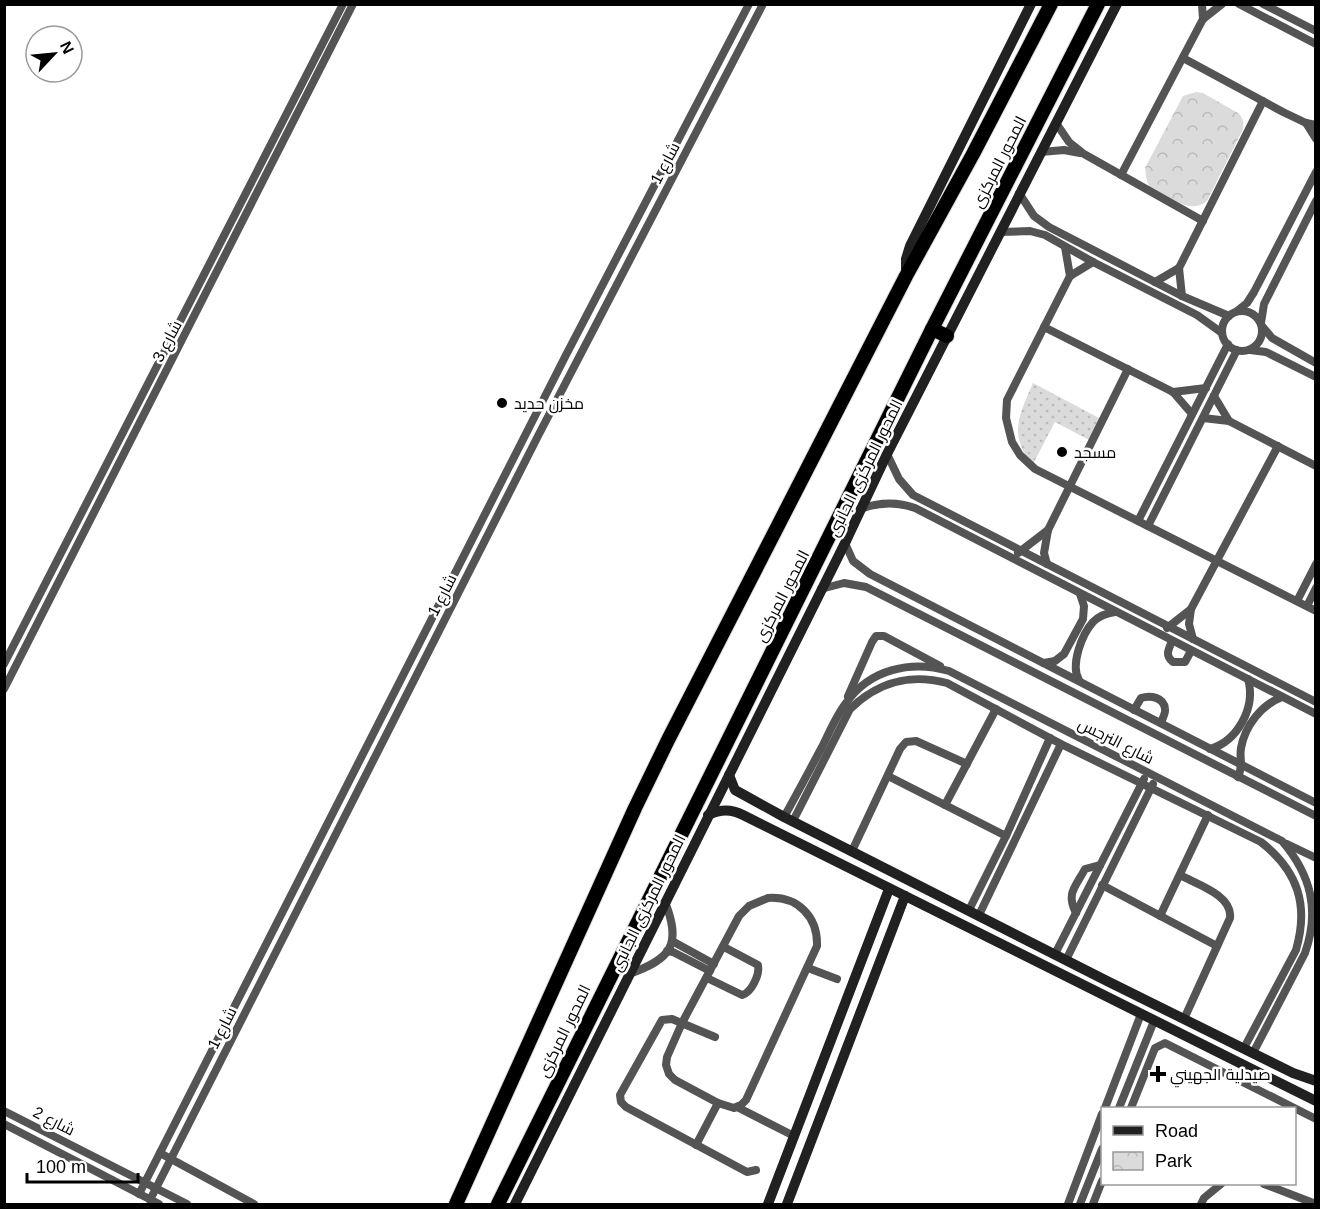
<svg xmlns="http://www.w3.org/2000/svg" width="1320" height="1209" viewBox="0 0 1320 1209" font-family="Helvetica,Cairo,sans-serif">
<defs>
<pattern id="park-crowns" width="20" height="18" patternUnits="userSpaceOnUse" patternTransform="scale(1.5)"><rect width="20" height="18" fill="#dbdbdb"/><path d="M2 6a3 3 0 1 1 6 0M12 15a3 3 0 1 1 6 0" fill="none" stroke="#bababa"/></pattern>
<pattern id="garden-dots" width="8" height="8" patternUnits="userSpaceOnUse" patternTransform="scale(1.5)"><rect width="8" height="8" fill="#dbdbdb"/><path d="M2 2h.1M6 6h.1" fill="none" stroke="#bababa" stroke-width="1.8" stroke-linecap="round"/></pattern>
</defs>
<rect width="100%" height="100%" fill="#fff"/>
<!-- park -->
<path fill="url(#park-crowns)" d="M1196,92L1203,93L1238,113C1243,118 1244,122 1243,129L1207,201C1192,213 1177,202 1163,194C1159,192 1153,190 1150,187C1146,182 1146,174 1145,168L1183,96Z"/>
<!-- garden -->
<path fill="url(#garden-dots)" d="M1033,383L1101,419L1091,441L1055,422L1033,464C1007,436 1020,413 1033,383Z"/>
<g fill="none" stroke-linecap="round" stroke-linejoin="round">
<defs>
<g id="highway">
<path d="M932,329L947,336"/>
<path d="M456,1204L635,808L668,740L906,276L973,154L1051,4"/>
<path d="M498,1204L932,329L1098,4"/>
</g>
</defs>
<!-- highway casing -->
<use href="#highway" stroke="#dbdbdb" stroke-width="16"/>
<!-- street -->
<g stroke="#545454" stroke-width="8">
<path d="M1202,4L1203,19"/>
<path d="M1239,4L1316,44"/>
<path d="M1263,4L1316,31"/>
<path d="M1183,58L1283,112L1306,123L1316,125"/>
<path d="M1056,123L1069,142L1084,154L1203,221"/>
<path d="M1306,123L1316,139"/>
<path d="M1041,152L1064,150L1080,153"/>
<path d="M1121,175L1203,19L1222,4"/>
<path d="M1019,193L1034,216L1049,227L1182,296L1229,316"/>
<path d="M1000,232L1030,231L1045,235L1093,262L1197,315L1222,333"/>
<path d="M1065,247L1070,276"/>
<path d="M1093,262L1070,276L1007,400L1006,418L1012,442L1020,455L1035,469L1316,611"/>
<path d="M1179,268L1182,296"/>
<path d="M1155,282L1179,268L1263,101"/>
<path d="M1237,311L1247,303L1254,292L1316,172"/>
<circle cx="1242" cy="331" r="20"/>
<path d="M1261,323L1264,304L1316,201"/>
<path d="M1262,326L1272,338L1316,363"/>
<path d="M1044,327L1173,392L1192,414"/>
<path d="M1250,350L1266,352L1316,377"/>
<path d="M1173,392L1206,388"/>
<path d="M1214,396L1229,421"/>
<path d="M1203,418L1229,421L1316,466"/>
<path d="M887,454L899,479L913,495L1316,702"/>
<path d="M860,509C879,502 896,501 915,508L1316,714"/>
<path d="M1138,521L1228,344"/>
<path d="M1148,526L1237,350"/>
<path d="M845,543L853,561L870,574L1316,803"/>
<path d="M1018,553L1048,530"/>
<path d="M1047,564L1044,553L1048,530L1128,369"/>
<path d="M821,589L844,583L866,587L1316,816"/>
<path d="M1297,601L1316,564"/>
<path d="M1307,606L1316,588"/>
<path d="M1167,628L1190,610"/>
<path d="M1193,639L1189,624L1191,609L1278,446"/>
<path d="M1172,641C1168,650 1165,656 1173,662H1185L1191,651"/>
<path d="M1044,663L1055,661L1064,654L1083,619L1084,606L1080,594"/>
<path d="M4,664L343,4"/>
<path d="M1079,680C1070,665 1082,634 1093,622C1099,616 1107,613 1115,612"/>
<path d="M4,689L353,4"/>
<path d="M848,696L872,642L876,636H884L940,666"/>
<path d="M1134,710L1141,698C1150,695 1164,697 1165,709C1166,713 1162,719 1161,723"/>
<path d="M1210,749C1238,741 1256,707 1248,679"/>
<path d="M888,776L1006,836"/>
<path d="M1238,777C1244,764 1239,760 1241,748C1245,726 1261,705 1282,697"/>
<path d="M945,805L996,709"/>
<path d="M784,817C797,794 809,771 822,747C829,733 836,716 846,703C870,669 911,660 949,671L1282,841C1311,875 1320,910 1305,953L1253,1053"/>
<path d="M793,821L850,709C878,682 909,673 947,683L1061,744L1261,842C1298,871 1309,905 1296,950L1244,1048"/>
<path d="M1287,844L1316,858"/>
<path d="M852,851L900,749L906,742L916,741L967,764"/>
<path d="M1180,875C1196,884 1233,895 1230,918L1184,1019"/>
<path d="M1102,885L1217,946"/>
<path d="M768,898C798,896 818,917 817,946L746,1100L741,1105L734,1108L718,1103L675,1080L669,1074L666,1065L667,1057L682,1023L739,916L749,906Z"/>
<path d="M969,910L1006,836L1050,738"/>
<path d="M1076,913C1066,893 1075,888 1085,869L1100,865"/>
<path d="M979,915L1061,744"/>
<path d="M1160,916L1208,815"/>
<path d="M672,941L714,964"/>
<path d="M667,951L673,952L710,971"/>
<path d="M1055,954L1144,779"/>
<path d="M1066,960L1153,784"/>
<path d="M808,968L837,979"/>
<path d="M629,974C671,959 682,945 665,902"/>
<path d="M707,978L742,995C751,993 760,975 758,965L724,947"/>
<path d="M715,1037L672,1019L662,1020L620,1095L621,1102L626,1107L747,1172L756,1170"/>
<path d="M737,1107L794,1136"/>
<path d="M1105,1108L1141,1014"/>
<path d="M1119,1108L1154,1021"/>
<path d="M1131,1108L1155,1048L1165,1043L1316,1119"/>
<path d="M4,1111L187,1204"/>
<path d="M4,1124L159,1204"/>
<path d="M696,1145L718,1103"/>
<path d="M160,1153L254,1204"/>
<path d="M1264,1184L1316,1204"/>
<path d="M139,1194L566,355L749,4"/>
<path d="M150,1200L538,436L763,4"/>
<path d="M1068,1204L1102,1114"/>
<path d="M1080,1204L1102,1149"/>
<path d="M1093,1204L1102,1181"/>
<path d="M1201,1204L1204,1198L1221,1184"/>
</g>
<!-- secondary -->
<g stroke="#212121" stroke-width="10">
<path d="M906,276V259L910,246L1031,4"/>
<path d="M729,775L735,790L784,817L1107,981L1293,1073L1316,1081"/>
<path d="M708,815C721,809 731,809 743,815L1316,1101"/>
<path d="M515,1204L845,543L887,454L1117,4"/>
<path d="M768,1204L889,889"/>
<path d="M787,1204L905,896"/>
</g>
<!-- highway -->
<use href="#highway" stroke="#000" stroke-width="14"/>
</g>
<!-- markers -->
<g fill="#000" stroke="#fff" stroke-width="2">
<circle cx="502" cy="403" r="6"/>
<circle cx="1062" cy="452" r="6"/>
<path d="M1155 1065h6v6h6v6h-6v6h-6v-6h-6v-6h6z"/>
</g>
<g text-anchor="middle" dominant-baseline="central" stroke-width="5" stroke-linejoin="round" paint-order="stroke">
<!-- street labels -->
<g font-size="16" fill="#000" stroke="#fff">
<text transform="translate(999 162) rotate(-63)">المحور المركزى</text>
<text transform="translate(665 163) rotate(-62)">شارع 1</text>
<text transform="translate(167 341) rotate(-62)">شارع 3</text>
<text transform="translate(865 468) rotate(-64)">المحور المركزى الجانبى</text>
<text transform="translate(442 595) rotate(-63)">شارع 1</text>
<text transform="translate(782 596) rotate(-63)">المحور المركزى</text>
<text transform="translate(1116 741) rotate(27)">شارع النرجس</text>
<text transform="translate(648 903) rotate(-64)">المحور المركزى الجانبى</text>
<text transform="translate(222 1028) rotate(-63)">شارع 1</text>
<text transform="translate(564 1031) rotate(-64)">المحور المركزى</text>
<text transform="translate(54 1121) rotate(27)">شارع 2</text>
</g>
<!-- poi labels -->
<g font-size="16" fill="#000" stroke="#fff" text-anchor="start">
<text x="514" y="403">مخزن حديد</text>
<text x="1074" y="452">مسجد</text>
<text x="1170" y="1074">صيدلية الجهيني</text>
</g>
</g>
<!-- border -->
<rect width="1320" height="1209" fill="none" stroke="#000000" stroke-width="12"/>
<!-- legend -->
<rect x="1101" y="1107" width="195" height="78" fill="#ffffff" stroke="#999999" stroke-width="1.5"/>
<rect x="1113" y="1126" width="30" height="9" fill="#212121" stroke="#999999" stroke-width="1.5"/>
<text x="1155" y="1137" font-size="18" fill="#000000">Road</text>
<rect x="1113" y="1152" width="30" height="18" fill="url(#park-crowns)" stroke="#999999" stroke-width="1.5"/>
<text x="1155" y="1167" font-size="18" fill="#000000">Park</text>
<!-- north arrow -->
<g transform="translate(54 54) rotate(64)"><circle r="28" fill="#ffffff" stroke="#999999" stroke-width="1.5"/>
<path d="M0-4.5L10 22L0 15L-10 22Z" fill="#000000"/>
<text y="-9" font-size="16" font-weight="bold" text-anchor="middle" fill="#000000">N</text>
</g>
<!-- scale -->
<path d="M27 1173v9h111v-9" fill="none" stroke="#000000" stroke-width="3"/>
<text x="36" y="1173" font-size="18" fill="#000000" stroke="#ffffff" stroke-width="4.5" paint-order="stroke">100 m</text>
</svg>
